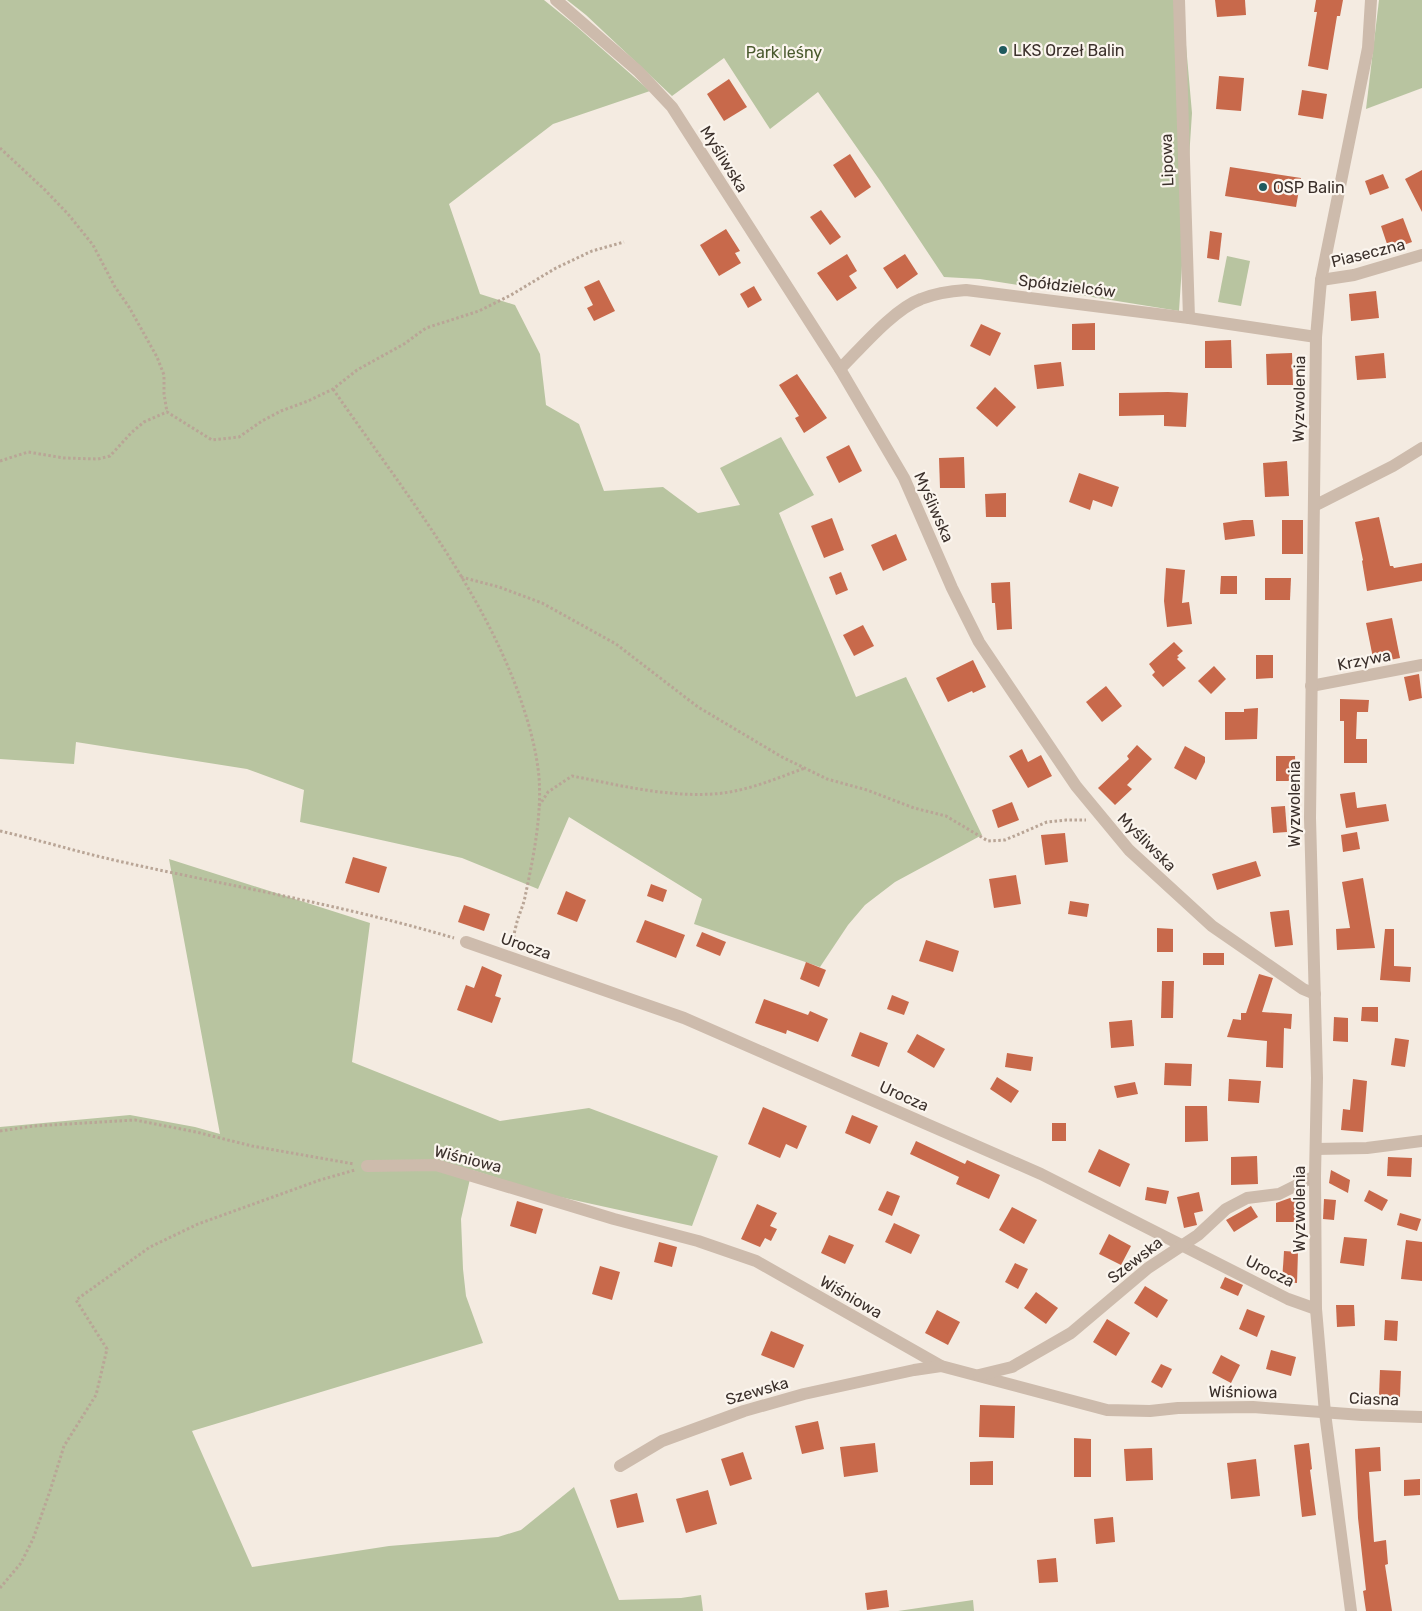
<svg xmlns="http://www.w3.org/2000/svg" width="1422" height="1611" viewBox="0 0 1422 1611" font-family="Rubik,sans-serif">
<rect width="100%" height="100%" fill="#f4ebe1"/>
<!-- green -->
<g fill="#b8c4a0">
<path d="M0,0H544L576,26L650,91L553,124L449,204L480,294L515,305L540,354L546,405L579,424L604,491L663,487L698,513L740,505L720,468L781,437L814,495L779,513L856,697L906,677L982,835L895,882L865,905L848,925L820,967L694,924L702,899L569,817L538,889L462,858L300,822L304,790L247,769L76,742L74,764L0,759Z"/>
<path d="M567,0H1182L1192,113L1179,311L980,279L944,277L881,182L818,92L770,129L724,58L672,96L586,15Z"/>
<path d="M1379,0H1422V88L1366,109Z"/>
<path d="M1227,256L1250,261L1241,306L1218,302Z"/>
<path d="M169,859L370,923L352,1062L500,1121L589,1108L718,1156L692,1226L551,1195L472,1170L461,1219L463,1269L466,1296L483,1343L192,1431L252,1567L389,1546L498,1537L521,1530L574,1487L619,1600L681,1598L701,1595L703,1611H0V1127L130,1115L195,1127L220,1134Z"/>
<path d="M973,1600L974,1611H898Z"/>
</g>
<!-- building -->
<g fill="#c8694b">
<path d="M1215,0H1245L1246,15L1217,17Z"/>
<path d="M1316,0H1343L1340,16H1337L1328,70L1308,66L1317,12H1314Z"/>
<path d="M1219,76L1244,78L1241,111L1216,109Z"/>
<path d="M729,79L747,107L724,121L707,94Z"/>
<path d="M1302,90L1327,94L1323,119L1298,115Z"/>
<path d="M850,154L871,187L855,198L833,165Z"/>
<path d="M1230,167L1301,178L1296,207L1225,196Z"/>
<path d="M1422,170V212L1405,179Z"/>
<path d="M1383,174L1389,188L1370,195L1365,181Z"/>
<path d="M821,210L841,237L830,245L810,217Z"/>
<path d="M1403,218L1412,242L1389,250L1381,226Z"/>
<path d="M726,229L740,251L735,253L741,263L719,276L700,245Z"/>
<path d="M1210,231L1222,233L1219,260L1207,258Z"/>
<path d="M847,254L857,271L849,276L857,288L837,301L817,273Z"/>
<path d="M905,254L918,274L897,289L883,268Z"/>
<path d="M599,280L615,311L594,321L587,308L593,305L584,287Z"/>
<path d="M754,286L762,300L748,308L740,294Z"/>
<path d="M1376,291L1379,318L1351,321L1349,294Z"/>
<path d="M1095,323V350H1072V324Z"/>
<path d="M981,324L1001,333L990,356L970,346Z"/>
<path d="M1231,340L1232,368H1205V341Z"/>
<path d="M1292,353L1293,385H1267L1266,354Z"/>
<path d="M1384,353L1386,378L1357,380L1355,356Z"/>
<path d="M1061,362L1064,386L1037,389L1034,365Z"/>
<path d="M797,374L827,418L804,433L795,418L799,416L779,385Z"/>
<path d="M995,387L1016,407L997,427L976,408Z"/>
<path d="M1168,392L1188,393L1186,427L1164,426V415L1119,416V393Z"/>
<path d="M849,445L862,471L839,483L826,457Z"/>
<path d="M964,457L965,488H940L939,458Z"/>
<path d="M1287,461L1289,496L1265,497L1263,463Z"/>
<path d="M1079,473L1119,487L1112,507L1093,500L1090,510L1069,502Z"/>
<path d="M1006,493V517H986L985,494Z"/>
<path d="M1379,517L1390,566H1393L1394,568L1422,563V581L1367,591L1362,561L1363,560L1355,522Z"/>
<path d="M832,518L844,550L824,558L811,526Z"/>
<path d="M1243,520H1253L1255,536L1225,540L1223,523Z"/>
<rect x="1282" y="520" width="21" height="34"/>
<path d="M896,534L907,560L883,571L871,545Z"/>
<path d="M1166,568L1185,570L1182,603L1189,602L1192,624L1167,627L1164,601Z"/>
<path d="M841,572L848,590L836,595L829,577Z"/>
<path d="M1221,576H1237V594H1220Z"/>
<path d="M1265,578H1291L1290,600H1265Z"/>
<path d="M1010,582L1012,629L997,630L995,603H992L991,583Z"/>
<path d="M1392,618L1400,658L1374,663L1366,623Z"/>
<path d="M863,625L874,646L854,656L843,635Z"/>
<path d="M1174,642L1183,651L1177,656L1179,657L1177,659L1186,668L1163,687L1152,675L1155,672L1149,664Z"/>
<path d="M1256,655H1273V678L1256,679Z"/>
<path d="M973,660L986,687L973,693L972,691L948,702L936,678Z"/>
<path d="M1214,666L1226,679L1211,694L1198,681Z"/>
<path d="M1419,674L1422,698L1409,701L1404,677Z"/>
<path d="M1106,686L1122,706L1102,722L1086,702Z"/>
<path d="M1340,699L1369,700L1368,712H1357L1356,739H1367V763H1344V721H1340Z"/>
<path d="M1258,708L1257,739L1225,740V712H1244V709Z"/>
<path d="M1137,745L1152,759L1127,785L1132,789L1115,805L1098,788L1129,759L1127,756Z"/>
<path d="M1185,746L1205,757V762L1196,780L1174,768Z"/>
<path d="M1022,749L1028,762L1041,755L1052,776L1028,788L1009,756Z"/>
<path d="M1276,756H1295L1296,781H1276Z"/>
<path d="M1355,792L1357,808L1386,804L1389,821L1346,828L1340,794Z"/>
<path d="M1012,802L1019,820L998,828L992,810Z"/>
<path d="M1285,806L1287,832L1273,833L1271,807Z"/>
<path d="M1357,832L1360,849L1343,852L1341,835Z"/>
<path d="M1065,833L1068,862L1045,865L1041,835Z"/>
<path d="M353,857L387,867L379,893L345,883Z"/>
<path d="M1256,861L1261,876L1217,890L1212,874Z"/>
<path d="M1016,875L1021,904L994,908L989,879Z"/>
<path d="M1363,878L1375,948L1337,950L1336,929L1350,928L1342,882Z"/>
<path d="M651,884L667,890L663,902L647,896Z"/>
<path d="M566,891L586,900L577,922L557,914Z"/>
<path d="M1070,901L1089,904L1087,917L1068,914Z"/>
<path d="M464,905L490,914L484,931L458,922Z"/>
<path d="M1289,910L1293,945L1275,947L1270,912Z"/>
<path d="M645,920L685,935L676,958L636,942Z"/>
<path d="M1157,928L1173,929V952H1157Z"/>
<path d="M1385,929H1394V966L1411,967L1410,982L1380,980Z"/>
<path d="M702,932L726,942L720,956L696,946Z"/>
<path d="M926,940L959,951L953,972L919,961Z"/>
<rect x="1203" y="953" width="21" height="12"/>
<path d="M806,962L826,970L819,987L800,979Z"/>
<path d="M482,966L502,975L495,996L501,998L492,1023L457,1010L466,985L474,988Z"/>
<path d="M1259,974L1273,978L1262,1012L1292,1014L1291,1029L1284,1028L1283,1068L1266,1067L1267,1041L1227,1037L1233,1019L1241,1020V1013H1246Z"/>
<path d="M1162,981H1174L1173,1018H1161Z"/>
<path d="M892,995L909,1002L904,1015L887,1009Z"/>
<path d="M764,999L808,1015L810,1011L828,1019L818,1042L787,1030L786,1034L755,1023Z"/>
<path d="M1362,1007H1378V1022L1361,1021Z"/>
<path d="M1334,1017L1348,1018V1042L1333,1041Z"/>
<path d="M1132,1020L1134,1046L1111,1048L1109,1022Z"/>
<path d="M860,1032L888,1043L879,1067L851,1056Z"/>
<path d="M917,1034L945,1049L934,1068L907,1052Z"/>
<path d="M1395,1038L1409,1040L1405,1067L1391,1065Z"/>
<path d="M1007,1053L1033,1057L1031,1071L1005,1067Z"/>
<path d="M1165,1063L1192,1064L1191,1086L1164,1085Z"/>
<path d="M997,1077L1019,1091L1011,1103L990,1089Z"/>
<path d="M1229,1079L1261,1081L1259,1103L1228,1101Z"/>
<path d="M1353,1079L1367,1081L1363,1132L1341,1130L1343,1109L1350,1110Z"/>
<path d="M1135,1082L1138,1094L1117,1098L1114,1086Z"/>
<path d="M1185,1106H1207L1208,1141L1185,1142Z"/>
<path d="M763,1107L807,1126L797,1149L786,1144L780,1158L748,1144Z"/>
<path d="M852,1115L878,1126L870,1144L845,1133Z"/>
<rect x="1052" y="1123" width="14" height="18"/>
<path d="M916,1141L965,1164L967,1160L1000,1175L989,1199L956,1184L959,1177L910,1154Z"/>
<path d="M1099,1149L1130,1164L1120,1187L1088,1172Z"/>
<path d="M1257,1156L1258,1184L1231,1185V1157Z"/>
<path d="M1388,1157L1412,1158L1411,1177L1387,1176Z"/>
<path d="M1331,1170L1350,1180L1348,1193L1329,1183Z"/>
<path d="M1147,1187L1169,1191L1166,1204L1145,1200Z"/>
<path d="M1369,1190L1388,1200L1382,1211L1364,1201Z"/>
<path d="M887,1191L900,1196L892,1216L878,1210Z"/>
<path d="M1199,1192L1203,1211L1194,1213L1197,1225L1184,1228L1177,1197Z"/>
<path d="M1290,1198H1297L1298,1222H1276V1203Z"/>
<path d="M1324,1199L1336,1200L1334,1220L1323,1219Z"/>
<path d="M517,1201L543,1209L536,1234L510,1226Z"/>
<path d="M757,1204L777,1213L770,1226L777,1229L771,1241L765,1238L760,1247L741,1239Z"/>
<path d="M1251,1206L1258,1217L1234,1232L1226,1220Z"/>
<path d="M1012,1207L1037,1220L1024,1244L999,1230Z"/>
<path d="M1400,1213L1421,1219L1417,1231L1397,1225Z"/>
<path d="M894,1223L920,1235L911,1254L885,1242Z"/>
<path d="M1109,1234L1131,1246L1121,1265L1099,1254Z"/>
<path d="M829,1235L854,1245L845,1264L821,1253Z"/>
<path d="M1344,1237L1367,1239L1364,1266L1340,1263Z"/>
<path d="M1406,1240L1422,1242V1281L1401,1279Z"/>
<path d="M659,1242L677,1247L672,1267L654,1262Z"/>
<path d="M1284,1251L1298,1252L1297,1283L1282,1282Z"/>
<path d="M1015,1263L1028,1269L1018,1289L1005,1282Z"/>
<path d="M600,1266L620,1272L612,1300L592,1294Z"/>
<path d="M1225,1277L1243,1285L1238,1296L1220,1288Z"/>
<path d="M1145,1286L1168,1300L1157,1318L1134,1303Z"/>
<path d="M1036,1292L1058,1308L1046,1324L1024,1308Z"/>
<path d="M1336,1305H1354L1355,1326L1337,1327Z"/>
<path d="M1247,1309L1265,1316L1257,1337L1239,1329Z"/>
<path d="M937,1310L960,1322L948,1345L925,1333Z"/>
<path d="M1107,1319L1130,1333L1116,1356L1093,1342Z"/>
<path d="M1385,1320L1398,1321L1397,1341L1384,1340Z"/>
<path d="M771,1331L804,1345L794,1368L761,1355Z"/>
<path d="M1271,1350L1296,1357L1291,1376L1266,1369Z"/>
<path d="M1221,1355L1240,1365L1231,1383L1212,1373Z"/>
<path d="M1161,1364L1172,1369L1162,1388L1151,1382Z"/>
<path d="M1380,1370L1401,1371L1400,1397L1379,1396Z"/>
<path d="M980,1405L1015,1406L1014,1438L979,1437Z"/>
<path d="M818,1421L824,1449L802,1454L795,1426Z"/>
<path d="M1074,1438L1091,1439V1477H1074Z"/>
<path d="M875,1443L878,1472L844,1477L840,1447Z"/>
<path d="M1309,1443L1312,1469L1310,1470L1316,1515L1302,1517L1294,1445Z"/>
<path d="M1380,1447L1381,1471L1369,1472L1374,1542L1386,1540L1388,1564L1385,1565L1392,1611H1366L1363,1591L1366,1590L1358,1518L1355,1449Z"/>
<path d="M1152,1448L1153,1480L1126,1481L1124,1449Z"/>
<path d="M743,1452L752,1479L730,1486L721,1459Z"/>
<path d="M1256,1459L1260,1496L1231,1499L1227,1463Z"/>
<path d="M993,1461V1485H970V1462Z"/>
<path d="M1420,1479V1495L1404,1496V1480Z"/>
<path d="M708,1490L717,1524L686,1533L676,1499Z"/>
<path d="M637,1493L644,1522L617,1528L610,1500Z"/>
<path d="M1113,1517L1115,1542L1096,1544L1094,1519Z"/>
<path d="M1056,1558L1058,1582L1039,1583L1037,1560Z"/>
<path d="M887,1590L889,1607L867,1610L865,1593Z"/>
</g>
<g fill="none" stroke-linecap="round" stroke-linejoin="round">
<!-- path -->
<g stroke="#b9a596" stroke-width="3" stroke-dasharray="2.5 2.5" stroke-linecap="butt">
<path d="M0,148L45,190L68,214L93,245L115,287L129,307L157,357L164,375V394L167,412"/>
<path d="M333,389C399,485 475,578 517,689C527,717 536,746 539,777C542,816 533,859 525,897C523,907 518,916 516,926C514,932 514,938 513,944"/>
<path d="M0,461L28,452L64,458L98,459L110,456L132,432L144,422L167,412L212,440L239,437L262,421L281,411L308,401L333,389L357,370L404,344L426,328L479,311L511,295L556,268L592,251L624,242"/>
<path d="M461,577L499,587L542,603L616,644L698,707L782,757L827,779L867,790L914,808L946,816L988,841L1005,840L1047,822L1066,820H1086"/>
<path d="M539,806L548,792L572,776C618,785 666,797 713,794C745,792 775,779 805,768"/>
<path d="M0,831C39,840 78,852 118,861C230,886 343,905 454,938"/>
<path d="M0,1131L34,1126L135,1120L196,1132L252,1146L354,1164"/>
<path d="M0,1588L21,1563L33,1539L50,1491L64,1446L96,1395L107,1349L76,1300L150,1247L198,1224L320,1180L355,1170"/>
</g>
<!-- minor -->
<g stroke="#cdbbac" stroke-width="12">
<path d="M556,0L638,71L672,107L840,369L904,478L952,588L979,642L1076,786L1129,850L1212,926L1303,989L1315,994"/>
<path d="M1179,0L1189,318"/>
<path d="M1321,280L1354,275L1422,255"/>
<path d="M840,369C861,348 894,309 921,299C936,293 951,291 966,290L1189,318L1316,337"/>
<path d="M1314,506L1393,466L1422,448"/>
<path d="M1311,686L1422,665"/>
<path d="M466,942L684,1018L1041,1174L1288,1299L1316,1309"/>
<path d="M1316,1149L1367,1148L1422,1141"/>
<path d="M367,1166L436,1165L614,1219L698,1241L756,1261L941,1366L1107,1410L1150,1411L1178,1408L1253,1407L1362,1415L1422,1417"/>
<path d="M979,1375L1012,1367L1071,1333L1148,1268L1198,1235L1226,1209L1247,1198L1279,1194L1315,1176"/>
<path d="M620,1466L662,1441L744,1411L804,1394L914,1370L941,1366"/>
</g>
<!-- tertiary -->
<path stroke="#cdbbac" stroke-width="12" d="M1351,1611L1325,1413L1316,1309L1315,1176L1317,1078L1310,818L1316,337L1321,280L1368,48L1371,0"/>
</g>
<!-- markers -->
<g fill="#1f5a5e" stroke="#fbf5ee" stroke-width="2">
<circle cx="1003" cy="50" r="5"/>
<circle cx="1263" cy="187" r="5"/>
</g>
<g text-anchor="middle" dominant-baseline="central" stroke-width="4.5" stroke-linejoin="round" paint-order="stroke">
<!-- poi labels -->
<g font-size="16" fill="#3b302b" stroke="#fbf5ee" text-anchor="start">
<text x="1013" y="50">LKS Orzeł Balin</text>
<text x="1273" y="187">OSP Balin</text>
</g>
<!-- park labels -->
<g font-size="16" fill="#4a5a2e" stroke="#fbf5ee">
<text x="784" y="52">Park leśny</text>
</g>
<!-- street labels -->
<g font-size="16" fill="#3b302b" stroke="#fbf5ee">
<text transform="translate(724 159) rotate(58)">Myśliwska</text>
<text transform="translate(1167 160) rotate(-92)">Lipowa</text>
<text transform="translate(1368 253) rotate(-14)">Piaseczna</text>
<text transform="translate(1067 286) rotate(7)">Spółdzielców</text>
<text transform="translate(1299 399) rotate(-89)">Wyzwolenia</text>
<text transform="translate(934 507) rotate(66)">Myśliwska</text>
<text transform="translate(1364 660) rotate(-11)">Krzywa</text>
<text transform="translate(1294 804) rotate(-90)">Wyzwolenia</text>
<text transform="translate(1147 842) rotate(45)">Myśliwska</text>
<text transform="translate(526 946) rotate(19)">Urocza</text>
<text transform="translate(904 1096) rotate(24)">Urocza</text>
<text transform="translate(468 1159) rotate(14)">Wiśniowa</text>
<text transform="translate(1299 1209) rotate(-90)">Wyzwolenia</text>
<text transform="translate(1135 1260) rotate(-38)">Szewska</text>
<text transform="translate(1270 1271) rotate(26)">Urocza</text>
<text transform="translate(851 1297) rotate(30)">Wiśniowa</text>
<text transform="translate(757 1391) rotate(-16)">Szewska</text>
<text transform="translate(1243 1392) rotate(1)">Wiśniowa</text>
<text transform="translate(1374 1399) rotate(2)">Ciasna</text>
</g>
</g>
</svg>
